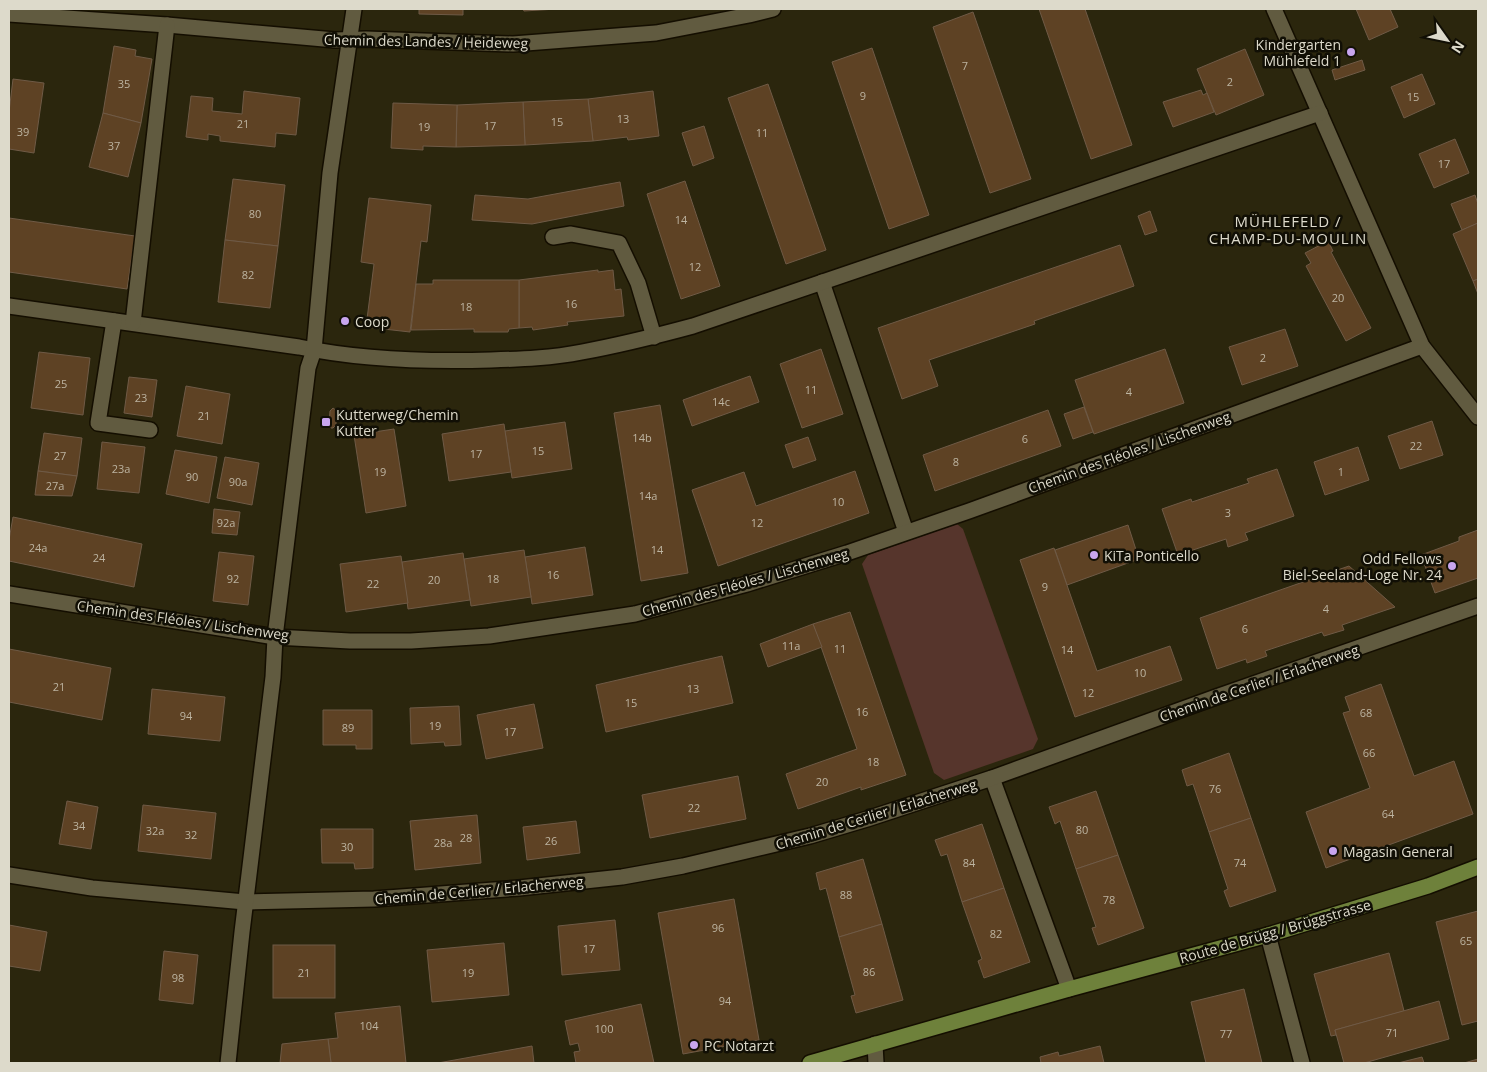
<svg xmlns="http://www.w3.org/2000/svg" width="1487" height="1072" viewBox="0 0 1487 1072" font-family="'Open Sans',sans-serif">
<rect width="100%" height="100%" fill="#2b260d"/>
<!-- green -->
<path fill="#56352c" d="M957,524L963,529L1038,739L1033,749L944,780L934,773L862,564L868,555Z"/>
<!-- building -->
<g fill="#5e4224" stroke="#6f5a46">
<path d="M419,9H463V15L419,14Z"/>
<path d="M523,9H557L524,11Z"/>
<path d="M1039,9H1085L1132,145L1091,159Z"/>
<path d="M1356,9H1390L1398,27L1369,40Z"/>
<path d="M973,12L1031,179L990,193L933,27Z"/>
<path d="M114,46L136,50L135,56L152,59L141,123L103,113Z"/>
<path d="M872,48L929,215L889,229L832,62Z"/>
<path d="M1245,49L1264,95L1216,115L1197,69Z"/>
<path d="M1362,60L1365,70L1335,80L1332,70Z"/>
<path d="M1422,74L1435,104L1404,118L1391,87Z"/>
<path d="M13,79L44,83L34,153L9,149V112Z"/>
<path d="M768,84L826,250L786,264L728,98Z"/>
<path d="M1201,90L1203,95L1207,93L1214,112L1173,127L1163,102Z"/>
<path d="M244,91L300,98L296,135L276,133L275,147L220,141V136L208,134V140L186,137L191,96L213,98L212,111L242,114Z"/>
<path d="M653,91L659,136L628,140L627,137L593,141L588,99Z"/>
<path d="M588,99L593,141L525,145L523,102Z"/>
<path d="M523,102L525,145L456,147L457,105Z"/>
<path d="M393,103L457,105L456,147L423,146V150L391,148Z"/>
<path d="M103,113L141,123L128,177L89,167Z"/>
<path d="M704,126L714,158L693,166L682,133Z"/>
<path d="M1455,139L1469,173L1434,188L1419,154Z"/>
<path d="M233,179L285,185L278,246L225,240Z"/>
<path d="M685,181L720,286L681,299L647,194Z"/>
<path d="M620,182L624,206L532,224L472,220L475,195L528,199Z"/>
<path d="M1475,195L1478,204V223L1462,230L1451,204Z"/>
<path d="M369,198L431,205L427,242L421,241L410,332L366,327L374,264L361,262Z"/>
<path d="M1150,211L1157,231L1145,235L1138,216Z"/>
<path d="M9,218L135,236L127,289L9,272Z"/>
<path d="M1478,223V279L1473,281L1453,234Z"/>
<path d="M225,240L278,246L270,308L218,302Z"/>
<path d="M1328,241L1333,251L1331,252L1371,328L1346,341L1306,266L1311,263L1305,253Z"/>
<path d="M1120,245L1134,286L1034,321L1035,324L929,360L938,386L902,399L878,328Z"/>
<path d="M598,270V272L613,270L615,290L621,289L624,316L567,322L568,325L533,330L532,327L519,328V280Z"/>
<path d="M1478,279V294L1473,281Z"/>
<path d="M433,280H519V328L509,329L508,332H474V329L411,330L416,284H433Z"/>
<path d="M1285,329L1298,366L1242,385L1229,347Z"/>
<path d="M821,349L843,414L802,428L780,364Z"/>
<path d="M1165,349L1184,403L1094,434L1075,380Z"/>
<path d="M39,352L90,358L83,415L31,408Z"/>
<path d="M750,376L759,402L692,426L683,400Z"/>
<path d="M129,377L157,380L152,417L124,413Z"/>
<path d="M186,386L230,394L222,444L177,436Z"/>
<path d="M660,405L688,573L641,581L614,413Z"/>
<path d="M1084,407L1093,432L1073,439L1064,414Z"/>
<path d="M333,408L337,411L336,425L333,428H331L329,425L330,411Z"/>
<path d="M1048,410L1061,446L935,491L923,455Z"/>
<path d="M1432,421L1443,455L1400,469L1388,436Z"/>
<path d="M565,422L572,469L512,478L505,431Z"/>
<path d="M504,424L511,472L449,481L442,434Z"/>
<path d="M394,429L406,506L366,513L354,435Z"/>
<path d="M44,433L82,438L77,476L38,471Z"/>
<path d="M808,437L816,460L793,468L785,445Z"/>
<path d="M102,442L145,447L139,493L97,489Z"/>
<path d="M1358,447L1369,480L1325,495L1314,462Z"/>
<path d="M175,450L217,457L209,503L166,494Z"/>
<path d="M225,457L259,463L252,505L217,498Z"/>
<path d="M1277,469L1294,516L1245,533L1248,540L1228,547L1226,539L1178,555L1162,509L1191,499L1192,502L1249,483L1247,479Z"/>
<path d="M38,471L77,476L72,496L35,495Z"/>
<path d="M855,471L869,513L718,566L692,490L744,472L756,506Z"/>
<path d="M214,509L240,512L237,535L212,533Z"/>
<path d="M13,517L142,544L134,587L9,561V540Z"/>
<path d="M1128,525L1139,559L1067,585L1055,550Z"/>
<path d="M1478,530V578L1435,593L1421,555L1459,541V537Z"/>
<path d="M585,547L593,595L532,604L525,557Z"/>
<path d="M1054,548L1097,671L1170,646L1182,680L1075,717L1020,560Z"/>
<path d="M524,550L531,597L471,606L464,559Z"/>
<path d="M219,552L254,556L248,605L213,601Z"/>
<path d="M463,553L470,600L408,609L402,562Z"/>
<path d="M401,556L408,603L346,612L340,564Z"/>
<path d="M1349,566L1395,607L1342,625L1344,630L1324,636L1322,632L1265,651L1267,656L1247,663L1246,659L1217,669L1200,618Z"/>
<path d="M850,612L906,775L861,790V787L798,809L786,774L857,749L813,624Z"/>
<path d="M813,624L822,647L768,667L760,644Z"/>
<path d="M9,649L111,668L102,720L9,702Z"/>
<path d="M722,656L733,703L606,732L596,685Z"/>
<path d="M1381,684L1414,776L1454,761L1473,814L1326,868L1306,812L1370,788L1343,713L1350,711L1345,697Z"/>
<path d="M152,689L225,697L220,741L148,734Z"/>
<path d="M534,704L543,748L486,759L477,715Z"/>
<path d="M459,706L461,745L445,746L444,742L411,744L410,708Z"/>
<path d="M323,710H372V749H356V745H323Z"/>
<path d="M1229,753L1251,818L1209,832L1193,784L1187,786L1182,770Z"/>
<path d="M738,776L746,819L650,838L642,795Z"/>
<path d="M1096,791L1118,855L1076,869L1060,821L1055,824L1049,807Z"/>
<path d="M67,801L98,807L91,849L59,844Z"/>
<path d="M143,805L216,813L211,859L138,851Z"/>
<path d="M477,815L481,863L415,870L410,821Z"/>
<path d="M1251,818L1276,891L1230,907L1224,891L1228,889L1209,832Z"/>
<path d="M576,821L580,853L527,860L523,827Z"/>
<path d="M982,824L1004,888L962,902L947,854L941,856L935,840Z"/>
<path d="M321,829H373V868L355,869L354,863H322Z"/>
<path d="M1118,855L1144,928L1098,945L1092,928L1096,927L1076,869Z"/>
<path d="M863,859L882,924L839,937L826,888L820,890L816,873Z"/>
<path d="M1004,888L1030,962L984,978L978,961L982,959L962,902Z"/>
<path d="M734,899L759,1040L683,1054L658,913Z"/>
<path d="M1478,911V1021L1462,1025L1436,922Z"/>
<path d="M615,920L620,970L562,975L558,926Z"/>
<path d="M882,924L903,1000L856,1013L851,996L855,995L839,937Z"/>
<path d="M9,925L47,932L40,971L9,966Z"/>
<path d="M504,943L509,995L432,1002L427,950Z"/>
<rect x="273" y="945" width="62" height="53"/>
<path d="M164,951L198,955L193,1004L159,1000Z"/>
<path d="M1389,953L1404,1011L1335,1030L1336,1035L1331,1036L1314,974Z"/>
<path d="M1244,989L1262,1063H1206L1191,1002Z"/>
<path d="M1439,1001L1449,1039L1364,1063H1344L1335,1030Z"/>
<path d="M641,1004L654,1063H576L574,1052L580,1051L578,1043L570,1045L565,1021Z"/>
<path d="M400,1006L406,1063H331L328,1039L338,1038L335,1013Z"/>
<path d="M328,1039L331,1063H280L282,1044Z"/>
<path d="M532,1046L534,1063H438Z"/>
<path d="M1100,1046L1104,1063H1041L1040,1057L1058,1052L1059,1056Z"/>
<path d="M1422,1057L1424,1063H1398Z"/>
<path d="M1478,1059V1063H1464Z"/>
</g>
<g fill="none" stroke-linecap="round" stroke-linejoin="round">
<defs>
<g id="minor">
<path d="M1274,9L1422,346L1478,417"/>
<path d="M9,14L167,25L335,40L366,39L513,44L656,33L749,15L773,9"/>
<path d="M553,237L571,234L619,243L638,283L654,337"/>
<path d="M822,282L906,532"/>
<path d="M9,306L299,347C362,360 427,362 491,360C522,359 552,358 582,352C620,345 656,336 693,326L1320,113"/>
<path d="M114,321L98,423L150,430"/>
<path d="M133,323L167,25"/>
<path d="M9,594L275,637L350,641H411L489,636L635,614L747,584L847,553L969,511L1422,346"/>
<path d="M992,778L1069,989"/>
<path d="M9,875L92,888L245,902L374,899L519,888L622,877L683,866L810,836L867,819L992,778L1216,697L1478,606"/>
<path d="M1268,935L1302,1063"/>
<path d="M875,1044L876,1063"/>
<path d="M228,1063L242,932L273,677L275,637L308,368L314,350L330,173L354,9"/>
</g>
<path id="major" d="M810,1063L1069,989L1268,935L1428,886L1478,867"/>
</defs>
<!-- minor casing -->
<use href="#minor" stroke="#140e00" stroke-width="18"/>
<!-- major casing -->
<use href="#major" stroke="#140e00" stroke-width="18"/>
<!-- minor -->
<use href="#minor" stroke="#615b40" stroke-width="15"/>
<!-- major -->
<use href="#major" stroke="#6e813b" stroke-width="15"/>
</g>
<!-- markers -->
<g fill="#c8a5ee" stroke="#110f05" stroke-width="2">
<circle cx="1351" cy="52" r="5"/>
<circle cx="345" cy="321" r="5"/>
<rect x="321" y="417" width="10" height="10" rx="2.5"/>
<circle cx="1094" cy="555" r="5"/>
<circle cx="1452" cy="566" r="5"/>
<circle cx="1333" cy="851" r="5"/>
<circle cx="694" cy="1045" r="5"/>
</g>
<g text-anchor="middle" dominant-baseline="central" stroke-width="5" stroke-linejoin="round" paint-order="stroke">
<!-- number labels -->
<g font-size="11" fill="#bdb4a1">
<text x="965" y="65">7</text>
<text x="1230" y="81">2</text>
<text x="124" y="83">35</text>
<text x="863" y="95">9</text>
<text x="1413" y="96">15</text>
<text x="623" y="118">13</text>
<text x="557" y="121">15</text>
<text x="243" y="123">21</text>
<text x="490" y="125">17</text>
<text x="424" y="126">19</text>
<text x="23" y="131">39</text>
<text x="762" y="132">11</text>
<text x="114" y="145">37</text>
<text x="1444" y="163">17</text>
<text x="255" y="213">80</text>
<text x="681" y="219">14</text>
<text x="695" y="266">12</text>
<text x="248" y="274">82</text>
<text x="1338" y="297">20</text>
<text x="571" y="303">16</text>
<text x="466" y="306">18</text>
<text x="1263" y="357">2</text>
<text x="61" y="383">25</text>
<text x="811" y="389">11</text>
<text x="1129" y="391">4</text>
<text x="141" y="397">23</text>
<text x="721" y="401">14c</text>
<text x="204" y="415">21</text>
<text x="642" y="437">14b</text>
<text x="1025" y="438">6</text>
<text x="1416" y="445">22</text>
<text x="538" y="450">15</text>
<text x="476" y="453">17</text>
<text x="60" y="455">27</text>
<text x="956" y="461">8</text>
<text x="121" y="468">23a</text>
<text x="380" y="471">19</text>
<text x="1341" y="471">1</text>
<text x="192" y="476">90</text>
<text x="238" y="481">90a</text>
<text x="55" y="485">27a</text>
<text x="648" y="495">14a</text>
<text x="838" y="501">10</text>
<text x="1228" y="512">3</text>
<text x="226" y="522">92a</text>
<text x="757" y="522">12</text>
<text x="38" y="547">24a</text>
<text x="657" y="549">14</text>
<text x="99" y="557">24</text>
<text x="553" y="574">16</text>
<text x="233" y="578">92</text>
<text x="493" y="578">18</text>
<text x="434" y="579">20</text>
<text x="373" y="583">22</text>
<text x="1045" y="586">9</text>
<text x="1326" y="608">4</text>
<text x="1245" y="628">6</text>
<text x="791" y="645">11a</text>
<text x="840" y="648">11</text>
<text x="1067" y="649">14</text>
<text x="1140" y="672">10</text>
<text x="59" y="686">21</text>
<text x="693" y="688">13</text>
<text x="1088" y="692">12</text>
<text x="631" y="702">15</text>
<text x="862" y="711">16</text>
<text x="1366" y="712">68</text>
<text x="186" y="715">94</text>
<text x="435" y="725">19</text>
<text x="348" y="727">89</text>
<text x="510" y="731">17</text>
<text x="1369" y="752">66</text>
<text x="873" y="761">18</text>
<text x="822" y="781">20</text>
<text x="1215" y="788">76</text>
<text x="694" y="807">22</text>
<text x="1388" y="813">64</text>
<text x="79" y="825">34</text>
<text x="1082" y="829">80</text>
<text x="155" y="830">32a</text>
<text x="191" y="834">32</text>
<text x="466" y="837">28</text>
<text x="551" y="840">26</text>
<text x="443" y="842">28a</text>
<text x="347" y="846">30</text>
<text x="969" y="862">84</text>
<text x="1240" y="862">74</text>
<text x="846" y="894">88</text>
<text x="1109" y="899">78</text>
<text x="718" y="927">96</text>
<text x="996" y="933">82</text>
<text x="1466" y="940">65</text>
<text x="589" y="948">17</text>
<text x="869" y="971">86</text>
<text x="304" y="972">21</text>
<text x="468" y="972">19</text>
<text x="178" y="977">98</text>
<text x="725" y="1000">94</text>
<text x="369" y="1025">104</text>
<text x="604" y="1028">100</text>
<text x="1392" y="1032">71</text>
<text x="1226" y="1033">77</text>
</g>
<!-- street labels -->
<g font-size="14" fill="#dddacb" stroke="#110f05">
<text transform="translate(426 41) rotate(1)">Chemin des Landes / Heideweg</text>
<text transform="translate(1129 452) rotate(-20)">Chemin des Fléoles / Lischenweg</text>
<text transform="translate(745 582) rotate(-16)">Chemin des Fléoles / Lischenweg</text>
<text transform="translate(183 620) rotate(8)">Chemin des Fléoles / Lischenweg</text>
<text transform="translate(1259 683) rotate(-19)">Chemin de Cerlier / Erlacherweg</text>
<text transform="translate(876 814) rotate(-17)">Chemin de Cerlier / Erlacherweg</text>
<text transform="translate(479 890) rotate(-5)">Chemin de Cerlier / Erlacherweg</text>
<text transform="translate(1275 931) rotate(-16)">Route de Brügg / Brüggstrasse</text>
</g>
<!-- poi labels -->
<g font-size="14" fill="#dddacb" stroke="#110f05" text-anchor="start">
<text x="1341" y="44" text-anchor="end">Kindergarten<tspan x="1341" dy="16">Mühlefeld 1</tspan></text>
<text x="355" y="321">Coop</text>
<text x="336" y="414">Kutterweg/Chemin<tspan x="336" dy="16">Kutter</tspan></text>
<text x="1104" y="555">KiTa Ponticello</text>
<text x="1442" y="558" text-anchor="end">Odd Fellows<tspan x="1442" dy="16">Biel-Seeland-Loge Nr. 24</tspan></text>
<text x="1343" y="851">Magasin General</text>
<text x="704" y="1045">PC Notarzt</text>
</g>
<!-- neighbourhood labels -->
<g font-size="15" letter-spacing="1" fill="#dddacb" stroke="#110f05">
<text x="1288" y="221">MÜHLEFELD /<tspan x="1288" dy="17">CHAMP-DU-MOULIN</tspan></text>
</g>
</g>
<!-- border -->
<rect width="1487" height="1072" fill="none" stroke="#dddacb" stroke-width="20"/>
<!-- north arrow -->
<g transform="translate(1447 40) rotate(123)" stroke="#110f05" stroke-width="4" paint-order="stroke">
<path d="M0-4L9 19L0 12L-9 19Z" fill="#dddacb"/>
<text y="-8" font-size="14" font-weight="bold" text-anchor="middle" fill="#dddacb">N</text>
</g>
</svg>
